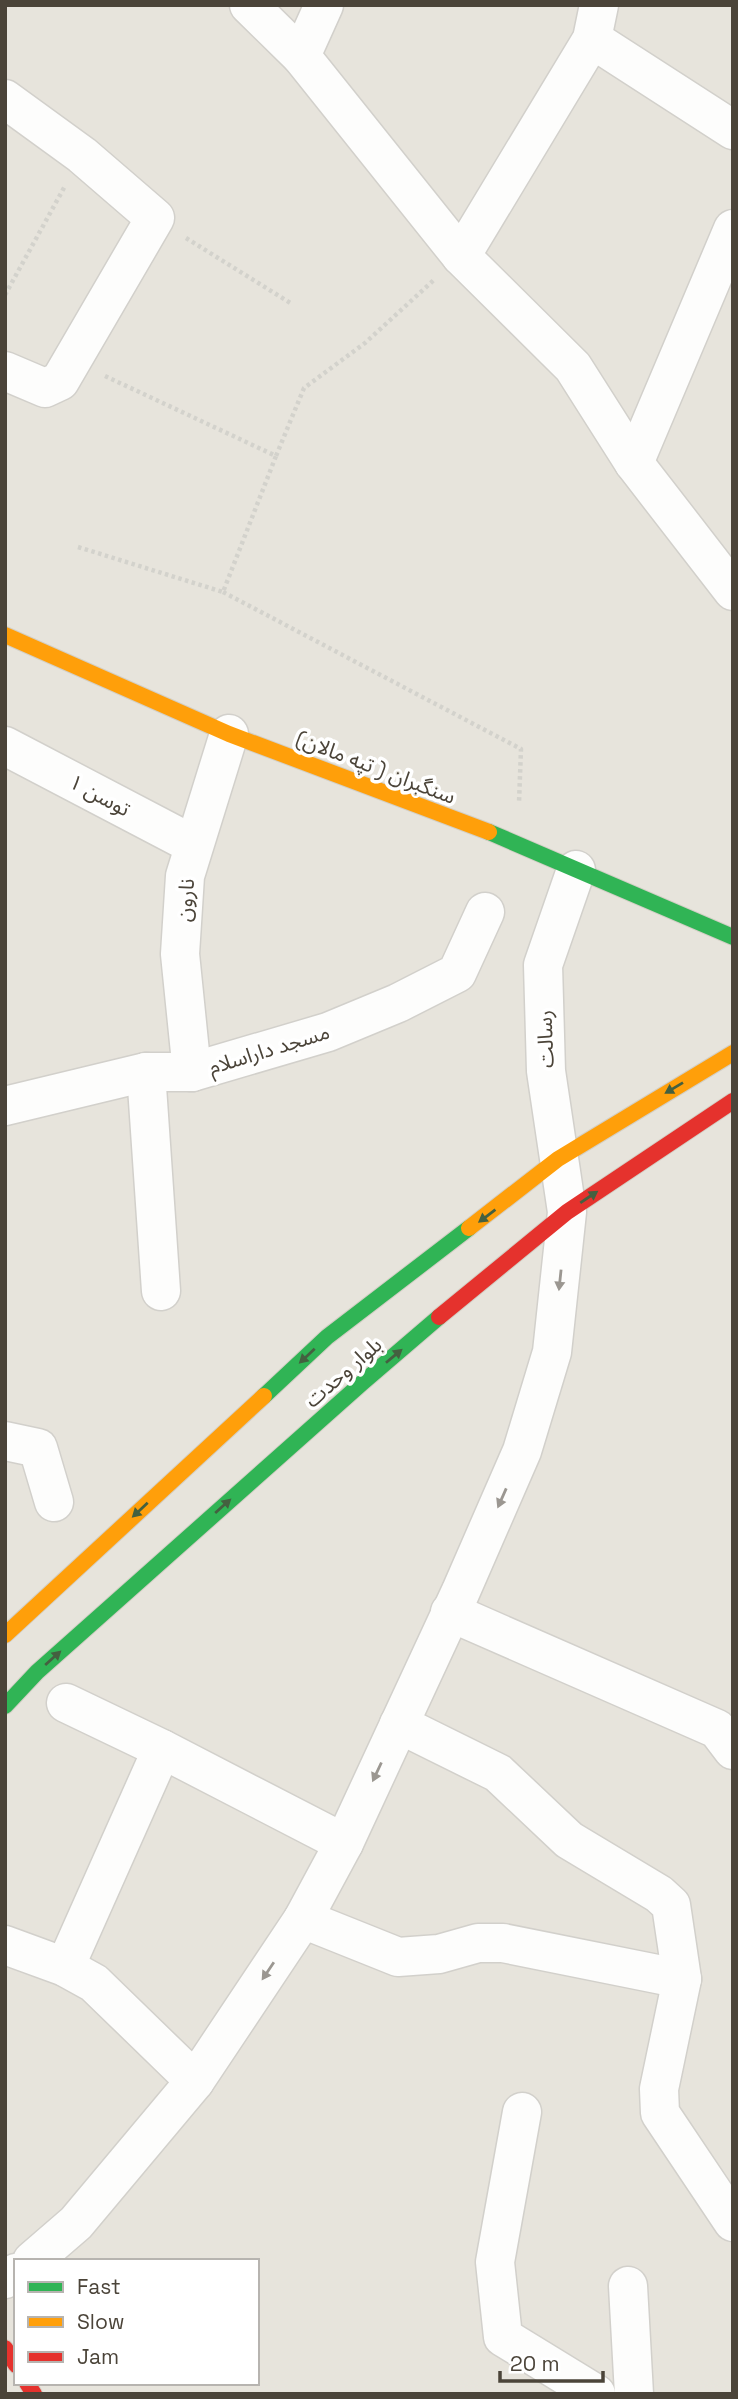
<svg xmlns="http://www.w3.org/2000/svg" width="738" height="2399" viewBox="0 0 738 2399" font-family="'Space Grotesk','Noto Sans Arabic',sans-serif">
<rect width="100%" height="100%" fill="#f4f2ee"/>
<!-- residential -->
<path fill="#e7e4dc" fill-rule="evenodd" d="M5,5H733V2394H5ZM16,2261H257V2383H16Z"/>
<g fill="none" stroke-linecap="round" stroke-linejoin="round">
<defs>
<g id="street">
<path d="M249,5L301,56L461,256L573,367L634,463L733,591"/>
<path d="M592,39L733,130"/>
<path d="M301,56L324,5"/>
<path d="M5,99L82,155L155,218L60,381L45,388L5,371"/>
<path d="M461,256L592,39L599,5"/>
<path d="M634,463L733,229"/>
<path d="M5,746L194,845"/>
<path d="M146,1072L161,1291"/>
<path d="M192,1072L180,954L185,876L229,734"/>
<path d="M5,1106L146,1072H192L328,1032L398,1003L457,973L485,912"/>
<path d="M5,1441L38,1448L54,1502"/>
<path d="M450,1612L717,1729L733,1750"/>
<path d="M66,1703L162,1749L344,1843"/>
<path d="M399,1724L498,1773L569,1840L659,1894L671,1905L682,1979L659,2089L660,2113L733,2222"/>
<path d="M303,1919L398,1957L439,1954L478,1943H503L682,1979"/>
<path d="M5,1945L65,1967L94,1983L195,2081"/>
<path d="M65,1967L162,1749"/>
<path d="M522,2112L495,2262L503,2337L596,2394"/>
<path d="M32,2261L76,2223L195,2081L303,1919L344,1843L461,1591L522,1451L552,1352L567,1212L546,1071L543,965L576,870"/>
<path d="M5,2279L16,2273"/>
<path d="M628,2286L634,2394"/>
</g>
<g id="fast">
<path d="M489,832L733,937"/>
<path d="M264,1396L327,1337L469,1228"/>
<path d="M5,1706L37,1672L362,1383L439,1317"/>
</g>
<g id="slow">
<path d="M5,635L229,734L489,832"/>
<path d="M469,1228L558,1159L733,1053"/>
<path d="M5,1635L264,1396"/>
</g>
<g id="jam">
<path d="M439,1317L567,1212L733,1101"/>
<path d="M5,2348L16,2365"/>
<path d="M27,2383L34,2394"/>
</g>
</defs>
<!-- street casing -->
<use href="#street" stroke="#d2d0cb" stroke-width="41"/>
<!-- fast casing -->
<use href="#fast" stroke="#d3cfc5" stroke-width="18"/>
<!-- slow casing -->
<use href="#slow" stroke="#d3cfc5" stroke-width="18"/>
<!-- jam casing -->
<use href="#jam" stroke="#d3cfc5" stroke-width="18"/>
<!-- path -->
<g stroke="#d3d2cc" stroke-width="4.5" stroke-dasharray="3.5 3.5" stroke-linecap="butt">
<path d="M186,238L292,304"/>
<path d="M5,295L65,186"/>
<path d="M105,376L276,456L304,388L365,343L435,279"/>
<path d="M78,547L223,592L276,456"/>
<path d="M223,592L521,749L519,803"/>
</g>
<!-- street -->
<use href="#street" stroke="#fdfdfc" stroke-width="38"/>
<!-- fast -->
<use href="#fast" stroke="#30b455" stroke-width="16"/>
<!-- slow -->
<use href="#slow" stroke="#ff9f0a" stroke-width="16"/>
<!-- jam -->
<use href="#jam" stroke="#e5322d" stroke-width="16"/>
</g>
<!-- one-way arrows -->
<defs><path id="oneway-solid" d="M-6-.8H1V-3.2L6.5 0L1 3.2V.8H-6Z" transform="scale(1.75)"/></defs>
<g fill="#446040">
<use href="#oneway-solid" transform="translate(674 1088) rotate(149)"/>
<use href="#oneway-solid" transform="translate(589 1197) rotate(-34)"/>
<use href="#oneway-solid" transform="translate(487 1216) rotate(143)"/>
<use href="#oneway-solid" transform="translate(307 1356) rotate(137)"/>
<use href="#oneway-solid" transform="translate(394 1356) rotate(-40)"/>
<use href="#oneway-solid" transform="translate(223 1506) rotate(-42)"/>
<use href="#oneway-solid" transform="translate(140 1510) rotate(137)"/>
<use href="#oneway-solid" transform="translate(53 1658) rotate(-42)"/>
</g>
<g fill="#9b9791">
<use href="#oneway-solid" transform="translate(560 1280) rotate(96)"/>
<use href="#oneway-solid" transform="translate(502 1498) rotate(114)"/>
<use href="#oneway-solid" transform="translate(377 1772) rotate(115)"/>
<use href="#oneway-solid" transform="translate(268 1971) rotate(124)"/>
</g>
<g text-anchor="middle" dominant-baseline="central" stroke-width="7" stroke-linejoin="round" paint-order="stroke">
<!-- street labels -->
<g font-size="21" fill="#4b4439" stroke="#fff">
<text transform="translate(376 767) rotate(21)">سنگبران ( تپه مالان)</text>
<text transform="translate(100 795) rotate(28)">توسن ۱</text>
<text transform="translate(185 900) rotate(-85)">نارون</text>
<text transform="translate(545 1039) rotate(-92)">رسالت</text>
<text transform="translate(269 1049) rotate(-17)">مسجد داراسلام</text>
<text transform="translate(343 1372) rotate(-41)">بلوار وحدت</text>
</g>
</g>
<!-- border -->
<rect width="738" height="2399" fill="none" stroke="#4b4439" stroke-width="14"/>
<!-- legend -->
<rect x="14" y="2259" width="245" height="126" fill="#ffffff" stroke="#b7b4b0" stroke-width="2"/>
<rect x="28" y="2282" width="35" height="10" fill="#30b455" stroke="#b7b4b0" stroke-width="2"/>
<text x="77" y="2294" font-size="21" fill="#4b4439">Fast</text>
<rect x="28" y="2317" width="35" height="10" fill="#ff9f0a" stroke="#b7b4b0" stroke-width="2"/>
<text x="77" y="2329" font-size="21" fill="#4b4439">Slow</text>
<rect x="28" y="2352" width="35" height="10" fill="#e5322d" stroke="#b7b4b0" stroke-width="2"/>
<text x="77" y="2364" font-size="21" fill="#4b4439">Jam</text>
<!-- scale -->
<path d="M500 2371v10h103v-10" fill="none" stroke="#4b4439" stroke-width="3.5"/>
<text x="510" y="2371" font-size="21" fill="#4b4439" stroke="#ffffff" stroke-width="5" paint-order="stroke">20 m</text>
</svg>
